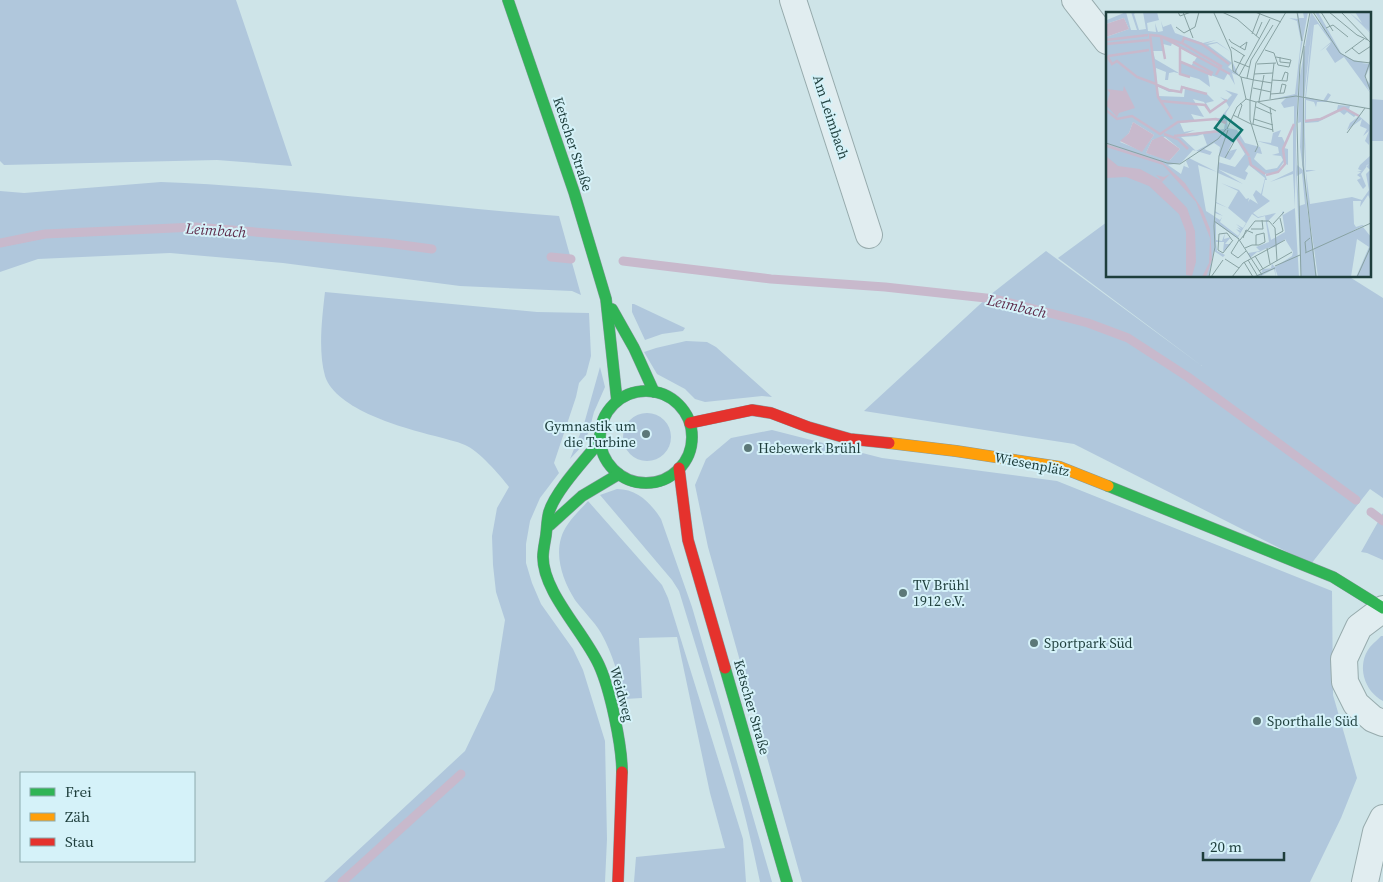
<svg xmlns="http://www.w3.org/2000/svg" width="1383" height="882" viewBox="0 0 1383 882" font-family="'Source Serif 4',serif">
<rect width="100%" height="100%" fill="#cee4e8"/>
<!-- green -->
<g fill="#b0c7dc">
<path d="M0,0H236L292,166L217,160L4,165L0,161Z"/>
<path d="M1369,99L1383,100V141H1369Z"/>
<path d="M161,182C294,187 426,206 559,216L581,295L572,291L460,286L283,263L170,253L38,259L0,272V191L24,193Z"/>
<path d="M1107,222V276H1348L1383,298V498L1370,489L1311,564L1074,444L864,411L990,295L1046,251L1202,366L1058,258Z"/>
<path d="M325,292L537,312L589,313L591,356L586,375L579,383L576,397L554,463L559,473L540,498L530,521L526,544V563L532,583L541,604L573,649L583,670L605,741L607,839L605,882H324L465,751L494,690L505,620L496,592L493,565L492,536L497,508L509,487C500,475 478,450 465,445C456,441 445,439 435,436C404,428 336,410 325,376C318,351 322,318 325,292Z"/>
<path d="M632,304H634L685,328L683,331L662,334L645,340L632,312Z"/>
<path d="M686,341L707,342L716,347L772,397L762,396L705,402L695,399L685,389L657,374L644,352L656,348Z"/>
<path d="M600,367L605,387L594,412L589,431L582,446L570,459L584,424Z"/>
<circle cx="647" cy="437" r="24"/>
<path d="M772,430L882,458L1057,481L1332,591L1333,695L1357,778L1341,818L1310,882H802L708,547L695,485L706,459L731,438Z"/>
<path d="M617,489C637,489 651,503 661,519L692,607L772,882H760C740,783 708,687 679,591L672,580L600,495Z"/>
<path d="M588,501L662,585L668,598L743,839L746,882H634L636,857L725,848L710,793L677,637L639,638L642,698L625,699C618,676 613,654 601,633C594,621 583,611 575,600C561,578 551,547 568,524C573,516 582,508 588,501Z"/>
<path d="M1383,513V560L1367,553L1361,552Z"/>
<path d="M1381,636H1383V701C1364,691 1356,665 1370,647C1373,643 1378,640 1381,636Z"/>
</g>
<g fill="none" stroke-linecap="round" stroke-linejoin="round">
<!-- stream -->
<g stroke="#c8b9cc" stroke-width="9">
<path d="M0,243L45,234L195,227L387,243L432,249"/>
<path d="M551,257L571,259"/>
<path d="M623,261L771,279L885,287L995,299L1088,323L1128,338L1188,377L1356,500"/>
<path d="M1371,512L1383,521"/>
<path d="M342,882L461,774"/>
</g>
<defs>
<g id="street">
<path d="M793,0L869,235"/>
<path d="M1075,0L1107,41"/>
<path d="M1383,609L1359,627L1344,659L1345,682L1356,704L1373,719L1383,723"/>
<path d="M1365,882L1376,832L1383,818"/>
</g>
<g id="fast">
<path d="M508,0L574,192L606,299L617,401"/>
<path d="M612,309L634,348L654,392"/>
<circle cx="646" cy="437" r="46"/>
<path d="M600,441C585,460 556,490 549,512C547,519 547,527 546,535C545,542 543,550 543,557C543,592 584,632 599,665C610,689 622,745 622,772"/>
<path d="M1108,486L1333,577L1383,608"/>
<path d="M550,525L582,496L619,474"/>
<path d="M725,668L787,882"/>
</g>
<path id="slow" d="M889,443L956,451L1060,467L1108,486"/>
<g id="jam">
<path d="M690,423L752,410L771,413L808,427L850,439L889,443"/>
<path d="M679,468L688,540L725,668"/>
<path d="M618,882L622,772"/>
</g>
</defs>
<!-- street casing -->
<use href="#street" stroke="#97abad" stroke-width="28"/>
<!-- fast casing -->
<use href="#fast" stroke="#879b9d" stroke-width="12"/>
<!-- slow casing -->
<use href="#slow" stroke="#879b9d" stroke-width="12"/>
<!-- jam casing -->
<use href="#jam" stroke="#879b9d" stroke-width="12"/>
<!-- street -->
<use href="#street" stroke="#e1edf0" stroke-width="26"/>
<!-- fast -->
<use href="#fast" stroke="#30b455" stroke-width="11"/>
<!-- slow -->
<use href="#slow" stroke="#ff9f0a" stroke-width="11"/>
<!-- jam -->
<use href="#jam" stroke="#e5322d" stroke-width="11"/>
</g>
<!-- markers -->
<g fill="#5c7878" stroke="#d5f2f9" stroke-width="2">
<circle cx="646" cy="434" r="5"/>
<circle cx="748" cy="448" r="5"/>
<circle cx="903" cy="593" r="5"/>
<circle cx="1034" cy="643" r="5"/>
<circle cx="1257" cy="721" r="5"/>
</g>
<g text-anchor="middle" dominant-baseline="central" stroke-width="4" stroke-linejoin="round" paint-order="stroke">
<!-- street labels -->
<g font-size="14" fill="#1e3e3c" stroke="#d5f2f9">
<text transform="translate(831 117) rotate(72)">Am Leimbach</text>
<text transform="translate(573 144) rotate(72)">Ketscher Straße</text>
<text transform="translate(1032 464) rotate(11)">Wiesenplätz</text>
<text transform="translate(622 694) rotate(75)">Weidweg</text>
<text transform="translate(752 707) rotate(74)">Ketscher Straße</text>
</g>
<!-- poi labels -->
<g font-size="14" fill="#1e3e3c" stroke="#d5f2f9" text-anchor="start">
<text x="636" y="426" text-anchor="end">Gymnastik um<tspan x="636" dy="16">die Turbine</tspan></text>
<text x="758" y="448">Hebewerk Brühl</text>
<text x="913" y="585">TV Brühl<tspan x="913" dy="16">1912 e.V.</tspan></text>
<text x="1044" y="643">Sportpark Süd</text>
<text x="1267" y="721">Sporthalle Süd</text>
</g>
<!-- water labels -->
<g font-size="15" font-style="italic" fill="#5f2c4a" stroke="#d5f2f9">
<text transform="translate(216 230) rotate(4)">Leimbach</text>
<text transform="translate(1017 306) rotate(13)">Leimbach</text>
</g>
</g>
<!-- overview -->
<g transform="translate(1106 12)">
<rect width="265" height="265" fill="#cee4e8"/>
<path d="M20,0L25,18H31L25,0H30L28,2L33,18L40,17L37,0H51L53,8L41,11L42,19L50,20L49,11L52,20L57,19L55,9L57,15L65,12L69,21L97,31L110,28L99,32L111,30L125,40L111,31L102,33L126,51L122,55L127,59V51L133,64L126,61L129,73L122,61L118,68L102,62L104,75L93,67L68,60L63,61L62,68H59L60,60L50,56L51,72L63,78L75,80L76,74L101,82L108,89L100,91L105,99L119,89L114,85L121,88L126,83L119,78L132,82L120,101L122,116L131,118L139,131L154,135L156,142L151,141L148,147L160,158L171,156L177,148L175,144L166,143L173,141L172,135L151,129L165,131L167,121L175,118L172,125H176L179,131L188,111V94L178,96L175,91L180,86L167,87L189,82L195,29L191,9L183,6L192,7V0L193,6H198L197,0H202L194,43L190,111V95V160L194,64L205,0L218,19L208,0L217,15L209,0H212L235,41L247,48L261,51H255L265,52L259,66L265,73V80L260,73L265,82L238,45L229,51L220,37L225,31L213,40L225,30L212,12L208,13L200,85L217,89L222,81L225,83L221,89L265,96L224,90H211L210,95L208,90L200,88V109L218,105L231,98L232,93L244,94L243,97L250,103L248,105L241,100L238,103L233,99L212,110L199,111V124L223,123L199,124L200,158H210L200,160L204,192L246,185L256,188L263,178L260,162L264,158L260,154L265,150V189L262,183L254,195L255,189H247L248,212L250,215L256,213H258L241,222L257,215L265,225V265H250L263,235L251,227L245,265H212L202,195L198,132L199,87L206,14L198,87L197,132L201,195L211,265H195L190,161V180L189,135V198L193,265H172L169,256L170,265L168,257L155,264L147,265L161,259L155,261L157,257L168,256H165L166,252L169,255L186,244L187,240L179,227L169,235L161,236L153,240H151L144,246L142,241L154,239L150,235L163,230L159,204L152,206L146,202L132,225L134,228L110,211V228L116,229L119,221L118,227L125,225L119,232H125L117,240L118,230H110L111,239L119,243L117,245L108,239L103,265H0V25L23,17L18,6L0,12V4L1,8ZM66,31L73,35V61L49,47L47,39H57L59,49L57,32L65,34ZM74,36L91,45L85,54L74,49ZM51,74L63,80H75L76,76H79L78,85L52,84ZM87,87L98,90L104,100L120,90L123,95L114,106L89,109L85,102L98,105ZM110,107L119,111L118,117L76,123L89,118L78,120L74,111ZM27,110L48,123L36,139L14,130L23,121ZM195,110L194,135L197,158L191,153L192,111ZM187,114V159L164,170L187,162L189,196L177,203L178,199L176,200L179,220L165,228L161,210L170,201L152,205L147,201L164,189L156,183L159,168H161L159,162L171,160L179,148L180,152L182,153V137L178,136ZM97,122L101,133L90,139L75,125L91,124L93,132L91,124ZM59,125L74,137L64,148L40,141L46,128ZM129,125L139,142L129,155L112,150L113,144L124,148L127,144L131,137L123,139L126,141L122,139ZM108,131L114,135L111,160L83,146L80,149L83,156L78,154L79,150L75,162L62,153L75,151L87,138L104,143L106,140L98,137ZM92,153L111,160V164L112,161L137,172L112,157L139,168L142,161L139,159L143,153L159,166L155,182L150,178L147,183L152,192L144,187L142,190L143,186L140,187L133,178L115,171L132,179L122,196L140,211L137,216L130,212L136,217L131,215L135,219L130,217L134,221L132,224L114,210L116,205L114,208L109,205V201L117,204L109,199L110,191L122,196L110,190L111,165L108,204L100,199ZM196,161L199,192L193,194L191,164ZM243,0L256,11L249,0H265V21L259,14L265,22ZM253,104L265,114L263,133L259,129L263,119L257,124L261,117L254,114L256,107L241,118L244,111ZM265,143V149L255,162L260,174L257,177L251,168L255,166L251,163L255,160L251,159H256L252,157L254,153Z" fill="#b0c7dc" fill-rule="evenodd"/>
<path d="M18,6L23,17L0,25V12ZM18,74L29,96L13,101L11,105L0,93L4,81L1,77L17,79ZM27,110L48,123L36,140L14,129L23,121ZM56,124L74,137L63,149L40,141L46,128ZM0,132L56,150L79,171L96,197L104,217L106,248L100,265H96L103,251L104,226L90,190L57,153L0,135ZM0,144L12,154L34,157L56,169L50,163L58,165L64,162L56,170L81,196L89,219L90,250L86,264L80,263V220L73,202L43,174L20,165L0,166Z" fill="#c8b9cc"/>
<path fill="none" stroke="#c8b9cc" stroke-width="2.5" d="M54,24L75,31M55,25L59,47M0,28L42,23M0,32L43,28M1,44L6,52L11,49L31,65L50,72M2,44L43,38M75,50L106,63M87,50L107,61M110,63L115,54L76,31L78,26L96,32L123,52M84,65L74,62V35L124,62M51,73L63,78L75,80L76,75L101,82M55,89L99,93L104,100L121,88M0,98L11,107L26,104L54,122L72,110L110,107L120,111M66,107L52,85L44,23L54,24L73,34M199,109L215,107L238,96L253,104M58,122L72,127L82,137M68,124L115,119M131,126L143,144M143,145L145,153L159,162M160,163L172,160L179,152L177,137L188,112"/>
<path fill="none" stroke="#88a2a3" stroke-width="1" d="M72,0L74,4L85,0M77,0L87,26M116,0L131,7L154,27M149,0L175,10M191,0L196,29M207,0L234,41L248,49L265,51M215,0L227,19M223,0L251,23L262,28M235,0L265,31M108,1L125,39L127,59L135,65M70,15L78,21L89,15L93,0M220,16L227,13L242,25M146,22L154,1M150,24L156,10M123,27L125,30L139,38L141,30L134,35M198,34L197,153L210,265M125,35L139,44M246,36L253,42L265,34M159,38L168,41L172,53L183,55L185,48L170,45M239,41L258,27M174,45V50L184,51M265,47L259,64L265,80M128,49L143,55M150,51L180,0M151,52L170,51M131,62L129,60L138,43M148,62L167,61M133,64L164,7M141,66L145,48L167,13M148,68L166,71M166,68L181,69L182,61L179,60L176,68M147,76L165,80M164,82L178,81L180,73L176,72L174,81M140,87L135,65L148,68M164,87L168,51M144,88V108L152,134L149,140M144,88L150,51M153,89L158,63M152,90L170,99M150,95L166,102M164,95L167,120M127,103L145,112M132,105L136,93L134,91M148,107L167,113M146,112L167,118M147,112L150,90M121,117L131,95L140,87L150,90L190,84L265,97M241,121L259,96M0,131L61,151L74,152L112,127L120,117M119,146L129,128M108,209L133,227M167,212L178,200M145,217H157L156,208M170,223L177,219L174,206M132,226L156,263M137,226L140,218L147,221M133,228L125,241L132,246L140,239M134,228L149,209H163L169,216L171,249M139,236L146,233H153L159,230L158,221L150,223V233M161,236L164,252M200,240L199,230L204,226M117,241L112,238L113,222L121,221L126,228M117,241L127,228M199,241L265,211M149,244L157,257M119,247L133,256M142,248L151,263M138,250L147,265M169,254L194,243M153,259L186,240M103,265L109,235L108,214L113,144L122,118M105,265L117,248M126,265L137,251L179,228M148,265L169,256M195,265L191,111L194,53L204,0M251,265L265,234"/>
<path fill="#0f766e" fill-opacity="0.15" stroke="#0f766e" stroke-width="2.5" d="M118,104L136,118L127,129L109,116Z"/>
<rect width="265" height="265" fill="none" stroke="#1e3e3c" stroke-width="2.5"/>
</g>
<!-- legend -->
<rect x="20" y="772" width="175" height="90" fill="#d5f2f9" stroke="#8caaad"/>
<rect x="30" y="788" width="25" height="8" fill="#30b455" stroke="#8caaad"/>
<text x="65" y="797" font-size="15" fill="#1e3e3c">Frei</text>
<rect x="30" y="813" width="25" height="8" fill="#ff9f0a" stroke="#8caaad"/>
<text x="65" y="822" font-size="15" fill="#1e3e3c">Zäh</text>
<rect x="30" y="838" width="25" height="8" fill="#e5322d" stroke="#8caaad"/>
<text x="65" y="847" font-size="15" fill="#1e3e3c">Stau</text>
<!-- scale -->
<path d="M1203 852v8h81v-8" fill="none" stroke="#1e3e3c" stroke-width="2.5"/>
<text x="1210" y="852" font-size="15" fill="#1e3e3c" stroke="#d5f2f9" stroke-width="4" paint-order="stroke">20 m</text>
</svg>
